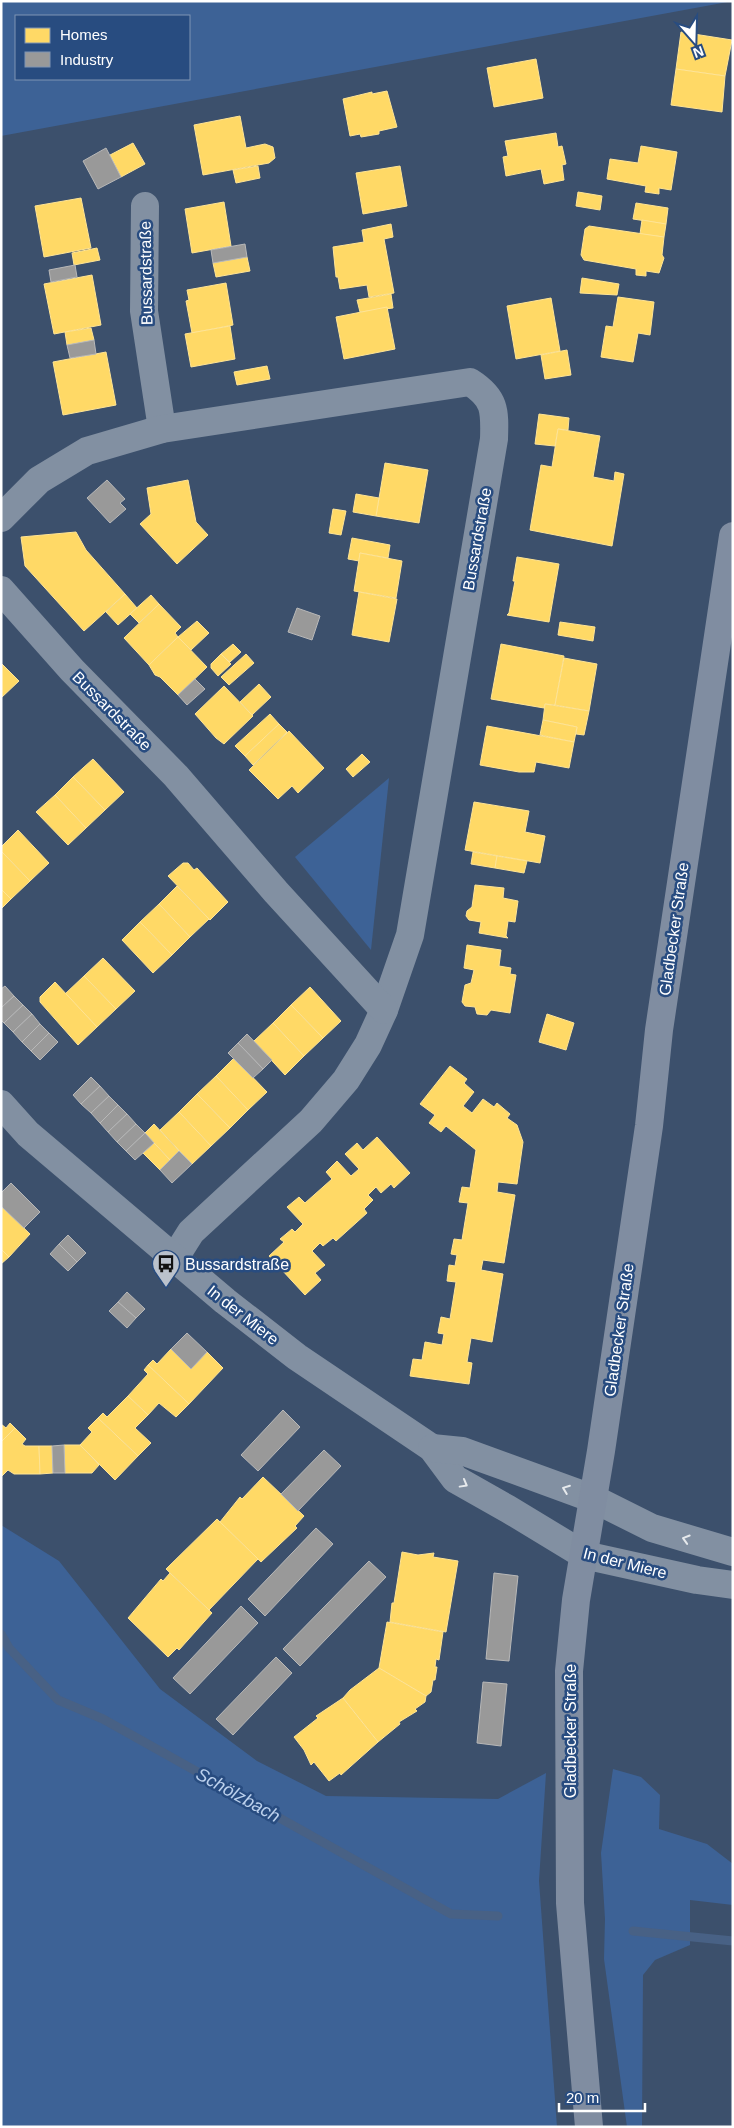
<svg xmlns="http://www.w3.org/2000/svg" width="734" height="2128" viewBox="0 0 734 2128" font-family="Arial,sans-serif">
<rect width="100%" height="100%" fill="#3c506c"/>
<!-- green -->
<g fill="#3d6296" fill-rule="evenodd">
<path d="M1,1H733L1,136ZM16,16H189V79H16Z"/>
<path d="M389,778L371,950L295,857Z"/>
<path d="M1,1525L59,1561L160,1689L257,1761L326,1796L498,1799L546,1773L539,1881L557,2127H1Z"/>
<path d="M613,1769L641,1777L660,1795L659,1829L707,1844L733,1864V1905L690,1900V1945L655,1960L643,1975L642,2127H627L604,1959L605,1919L601,1853Z"/>
</g>
<!-- homes -->
<g fill="#ffd966" stroke="#ffe494">
<path d="M681,32L732,40L725,76L676,69Z"/>
<path d="M536,59L543,98L494,107L487,68Z"/>
<path d="M676,69L725,76L722,112L671,105Z"/>
<path d="M387,91L397,127L379,131V134L361,137L360,134L350,136L343,99L372,92V94Z"/>
<path d="M240,116L246,148L265,144L273,147L275,158L269,163L203,175L194,125Z"/>
<path d="M556,133L558,147L562,146L566,164L562,165L564,180L544,184L541,169L506,176L503,157L508,156L505,141Z"/>
<path d="M133,143L145,164L121,177L110,155Z"/>
<path d="M641,146L677,152L671,190L659,188V194L645,192L646,186L607,179L610,159L638,163Z"/>
<path d="M258,166L260,178L236,183L233,170Z"/>
<path d="M400,166L407,206L363,214L356,173Z"/>
<path d="M578,192L602,196L600,210L576,206Z"/>
<path d="M81,198L91,248L44,257L35,206Z"/>
<path d="M224,202L231,246L192,253L185,209Z"/>
<path d="M636,203L668,208L666,224L633,219Z"/>
<path d="M642,220L666,224L664,237L640,234Z"/>
<path d="M391,224L393,237L384,239L394,293L369,297L367,285L340,289L338,277H336L333,247L364,242L362,230Z"/>
<path d="M589,226L664,237L662,255L664,258L659,273L646,271V276L636,275V269L584,260L581,255L585,229Z"/>
<path d="M97,248L100,260L74,265L72,253Z"/>
<path d="M247,257L250,271L216,277L213,263Z"/>
<path d="M92,275L101,325L54,334L44,284Z"/>
<path d="M582,278L619,284L617,295L580,293Z"/>
<path d="M226,283L233,325L192,333L186,301L189,300L187,290Z"/>
<path d="M391,294L393,308L360,312L357,300Z"/>
<path d="M618,297L654,302L650,335L638,333L633,362L601,357L606,326L613,327Z"/>
<path d="M551,298L560,351L516,359L507,306Z"/>
<path d="M387,307L395,349L344,359L336,317Z"/>
<path d="M230,326L235,359L191,367L185,334Z"/>
<path d="M91,328L94,340L67,345L65,332Z"/>
<path d="M567,350L571,375L545,379L541,355Z"/>
<path d="M106,352L116,405L63,415L53,362Z"/>
<path d="M267,366L270,379L237,385L234,372Z"/>
<path d="M539,414L569,418L568,430L558,429L555,446L535,444Z"/>
<path d="M558,429L600,436L593,477L614,481L615,472L624,474L612,546L530,530L541,465L552,467Z"/>
<path d="M385,463L428,470L419,523L376,516Z"/>
<path d="M188,480L196,522L208,535L177,564L140,524L151,514L147,488Z"/>
<path d="M356,494L379,498L376,516L353,512Z"/>
<path d="M333,509L346,511L341,535L329,533Z"/>
<path d="M76,532L86,550L125,594L84,631L25,566L21,537Z"/>
<path d="M352,538L390,545L388,558L360,553L359,561L348,559Z"/>
<path d="M360,553L402,561L396,598L354,591Z"/>
<path d="M517,557L559,564L549,622L507,615L509,613L515,581H513Z"/>
<path d="M359,592L397,599L389,642L352,635Z"/>
<path d="M125,594L137,608L118,625L106,612Z"/>
<path d="M151,595L159,604L139,623L130,614Z"/>
<path d="M159,604L181,627L175,633L178,637L149,665L124,638Z"/>
<path d="M197,621L209,633L191,650L178,637Z"/>
<path d="M560,622L595,627L593,641L558,635Z"/>
<path d="M178,637L207,667L178,695L160,677L155,675L149,665Z"/>
<path d="M233,644L241,652L230,662L221,654Z"/>
<path d="M501,644L564,656L555,705L545,704L544,708L491,699Z"/>
<path d="M221,654L231,664L218,676L211,668V664Z"/>
<path d="M246,654L254,663L229,685L221,677Z"/>
<path d="M564,658L597,664L589,711L555,705Z"/>
<path d="M1,663L19,681L1,698Z"/>
<path d="M259,684L271,697L252,715L240,702Z"/>
<path d="M224,686L253,716L224,744L216,738L195,714Z"/>
<path d="M545,704L589,711L584,735L576,734L577,727L543,720Z"/>
<path d="M270,714L279,724L245,756L235,746Z"/>
<path d="M543,720L577,727L574,742L540,735Z"/>
<path d="M279,724L287,732L253,765L245,756Z"/>
<path d="M487,726L574,742L569,768L536,762L534,772H519L480,765Z"/>
<path d="M289,731L324,768L298,793L292,786L278,799L249,770Z"/>
<path d="M362,754L370,762L353,777L346,769Z"/>
<path d="M93,759L124,792L105,810L73,777Z"/>
<path d="M73,777L105,810L86,828L55,795Z"/>
<path d="M55,795L86,828L68,845L36,812Z"/>
<path d="M474,802L529,811L525,832L545,836L540,863L465,850Z"/>
<path d="M18,830L49,863L30,881L1,851V847Z"/>
<path d="M1,851L30,881L11,899L1,889Z"/>
<path d="M473,852L497,856L495,868L471,864Z"/>
<path d="M497,856L527,861L524,873L495,868Z"/>
<path d="M183,863H188L194,870L197,868L228,902L210,920L168,876Z"/>
<path d="M475,885L504,888L503,898L518,901L515,922L508,921L506,936L508,938L479,933L481,922L469,920L466,916L467,911L472,907Z"/>
<path d="M177,886L209,919L190,937L159,904Z"/>
<path d="M1,889L11,899L1,909Z"/>
<path d="M159,904L190,937L172,955L140,922Z"/>
<path d="M140,922L172,955L153,973L122,940Z"/>
<path d="M467,945L501,950L499,966L511,968L510,974L516,975L510,1013L491,1010L487,1015L477,1014L475,1007L465,1006L462,1002L465,985L471,983L474,970L464,968Z"/>
<path d="M103,958L135,991L116,1009L84,976Z"/>
<path d="M84,976L116,1009L97,1027L65,994Z"/>
<path d="M55,982L97,1027L78,1045L40,1002V997Z"/>
<path d="M310,987L341,1021L323,1038L291,1005Z"/>
<path d="M291,1005L323,1038L304,1056L273,1023Z"/>
<path d="M547,1014L574,1023L566,1050L539,1042Z"/>
<path d="M273,1023L304,1056L285,1075L254,1041Z"/>
<path d="M234,1058L267,1092L248,1110L216,1076Z"/>
<path d="M450,1066L467,1079L464,1083L474,1092L463,1106L472,1113L483,1099L494,1107L497,1103L510,1114L507,1118L517,1125L523,1142L517,1184L498,1182L497,1192L515,1195L504,1263L483,1260L481,1270L503,1274L492,1342L471,1338L467,1362L472,1363L469,1384L410,1376L413,1359L422,1360L425,1342L442,1345L444,1334L438,1333L441,1317L450,1319L456,1282L447,1281L449,1265L455,1266L457,1255L451,1254L454,1239L462,1240L468,1203L459,1202L462,1187L470,1188L476,1150L446,1126L441,1132L429,1123L435,1115L420,1104Z"/>
<path d="M216,1076L248,1110L230,1128L197,1094Z"/>
<path d="M197,1094L230,1128L211,1146L179,1112Z"/>
<path d="M179,1112L211,1146L192,1164L160,1130Z"/>
<path d="M154,1124L179,1151L170,1160L145,1133Z"/>
<path d="M377,1137L410,1173L394,1188L391,1184L381,1193L376,1187L368,1195L373,1200L364,1209L367,1213L336,1241L333,1238L323,1246L320,1243L312,1251L325,1265L315,1273L321,1280L305,1295L269,1256L284,1242L280,1239L292,1229L295,1232L303,1224L287,1207L299,1197L305,1203L332,1179L326,1172L337,1161L351,1176L359,1169L345,1154L357,1143L363,1150Z"/>
<path d="M154,1143L170,1160L160,1170L143,1153Z"/>
<path d="M1,1206L30,1234L9,1257L1,1249Z"/>
<path d="M1,1249L9,1257L1,1264Z"/>
<path d="M171,1349L191,1369L207,1352L223,1368L189,1404L148,1365L153,1360L157,1364Z"/>
<path d="M148,1365L189,1404L176,1417L159,1403L148,1415L128,1396L148,1374L144,1370Z"/>
<path d="M128,1396L148,1415L135,1428L151,1443L138,1456L98,1418L103,1413L107,1417Z"/>
<path d="M98,1418L138,1456L115,1480L80,1445L92,1432L88,1428Z"/>
<path d="M10,1423L15,1428L1,1442V1424L6,1428Z"/>
<path d="M15,1428L26,1439L22,1444L25,1446H39L40,1474H14L8,1470L1,1477V1442Z"/>
<path d="M64,1445H80L99,1465L92,1473H65Z"/>
<path d="M39,1446H52L53,1473L40,1474Z"/>
<path d="M263,1477L304,1516L295,1526L297,1528L261,1562L220,1522L240,1497L242,1499Z"/>
<path d="M217,1519L258,1559L209,1610L166,1569Z"/>
<path d="M402,1552L418,1555L434,1553L433,1557L458,1561L446,1632L390,1622L392,1603H394Z"/>
<path d="M170,1573L212,1613L179,1650L177,1648L168,1657L128,1618L161,1579L163,1581Z"/>
<path d="M387,1622L443,1632L439,1660L436,1659L435,1667H437L435,1680H433L431,1692L426,1696L379,1668Z"/>
<path d="M379,1668L426,1696L425,1702L415,1709L417,1711L399,1722L400,1724L378,1742L343,1698L350,1690Z"/>
<path d="M343,1698L378,1742L341,1775L340,1773L329,1781L314,1762L311,1765L304,1750L294,1737L318,1718L316,1716Z"/>
</g>
<!-- industry -->
<g fill="#999" stroke="#b8b8b8">
<path d="M106,148L121,177L98,189L83,161Z"/>
<path d="M245,244L247,257L213,263L211,250Z"/>
<path d="M75,265L77,277L51,282L49,270Z"/>
<path d="M94,340L96,354L70,358L67,345Z"/>
<path d="M107,480L125,499L120,503L126,509L110,523L87,498Z"/>
<path d="M297,608L320,616L312,640L288,632Z"/>
<path d="M195,679L205,689L187,705L178,695Z"/>
<path d="M5,986L14,996L1,1008V989Z"/>
<path d="M14,996L23,1005L4,1023L1,1020V1008Z"/>
<path d="M23,1005L32,1014L13,1032L4,1023Z"/>
<path d="M32,1014L40,1024L22,1042L13,1032Z"/>
<path d="M40,1024L49,1033L31,1051L22,1042Z"/>
<path d="M49,1033L58,1042L40,1060L31,1051Z"/>
<path d="M247,1034L272,1060L263,1069L238,1043Z"/>
<path d="M238,1043L263,1069L253,1078L228,1053Z"/>
<path d="M91,1077L100,1086L81,1104L73,1095Z"/>
<path d="M100,1086L109,1096L91,1113L81,1104Z"/>
<path d="M109,1096L118,1105L100,1123L91,1113Z"/>
<path d="M118,1105L127,1114L108,1132L100,1123Z"/>
<path d="M127,1114L136,1124L117,1142L108,1132Z"/>
<path d="M136,1124L145,1133L126,1151L117,1142Z"/>
<path d="M145,1133L154,1143L135,1160L126,1151Z"/>
<path d="M179,1151L192,1164L172,1183L160,1170Z"/>
<path d="M11,1183L40,1212L24,1228L1,1206V1193Z"/>
<path d="M68,1235L86,1253L77,1262L59,1244Z"/>
<path d="M59,1244L77,1262L68,1271L50,1254Z"/>
<path d="M127,1292L145,1309L136,1318L118,1302Z"/>
<path d="M118,1302L136,1318L127,1328L109,1311Z"/>
<path d="M187,1333L207,1352L191,1369L171,1349Z"/>
<path d="M283,1410L300,1427L258,1471L241,1455Z"/>
<path d="M64,1445L65,1473H53L52,1446Z"/>
<path d="M324,1450L341,1466L298,1511L281,1494Z"/>
<path d="M316,1528L333,1544L265,1616L248,1599Z"/>
<path d="M369,1561L386,1577L300,1666L283,1649Z"/>
<path d="M494,1573L518,1576L509,1661L486,1659Z"/>
<path d="M241,1606L258,1623L190,1694L173,1678Z"/>
<path d="M276,1657L292,1673L233,1735L216,1719Z"/>
<path d="M483,1682L507,1684L501,1746L477,1743Z"/>
</g>
<g fill="none" stroke-linecap="round" stroke-linejoin="round">
<!-- stream -->
<g stroke="#486185" stroke-width="9">
<path d="M1,1634L9,1648L58,1700L103,1719L451,1914L498,1916"/>
<path d="M633,1931L733,1941"/>
</g>
<!-- minor -->
<g stroke="#8290a2" stroke-width="28">
<path d="M145,206L144,311L162,429"/>
<path d="M1,518L39,480L87,451L162,429L470,382C495,398 495,410 494,439L410,935L384,1010L368,1045L346,1080L311,1121L191,1232L174,1259"/>
<path d="M1,590L72,670L176,776L276,892L384,1010"/>
<path d="M1,1104L28,1134L225,1301L297,1357L432,1448L455,1479L508,1509L584,1555L697,1580L733,1585"/>
<path d="M432,1448L462,1451L594,1499L652,1528L733,1552"/>
</g>
<!-- major -->
<path stroke="#808da1" stroke-width="28" d="M589,2127L570,1903L569,1671L576,1600L601,1451L649,1126L659,1030L733,536"/>
</g>
<!-- one-way arrows -->
<defs><path id="oneway-chevron" d="M-2-3.5L2.5 0L-2 3.5" fill="none" stroke-width="1.6" stroke-linecap="round" stroke-linejoin="round" transform="scale(1.25)"/></defs>
<g stroke="#e6e9ec">
<use href="#oneway-chevron" transform="translate(464 1484) rotate(29)"/>
<use href="#oneway-chevron" transform="translate(566 1489) rotate(-159)"/>
<use href="#oneway-chevron" transform="translate(686 1539) rotate(-163)"/>
</g>
<!-- icons -->
<defs>
<symbol id="bus-pin" viewBox="-11 -11 22 30"><path d="M0 17L-7.5 6A9.5 9.5 0 1 1 7.5 6Z" fill="#bbc2cc" stroke="#284c80"/><path d="M-5-6H5V4H4V6H2V4H-2V6H-4V4H-5ZM-3.5-4V0h7V-4ZM-3.5 1.2v1.5H-2V1.2ZM2 1.2v1.5H3.5V1.2Z" fill="#111"/></symbol>
</defs>
<g fill-rule="evenodd">
<use href="#bus-pin" x="150" y="1248" width="32" height="43"/>
</g>
<g text-anchor="middle" dominant-baseline="central" stroke-width="5" stroke-linejoin="round" paint-order="stroke">
<!-- street labels -->
<g font-size="16" fill="#fff" stroke="#284c80">
<text transform="translate(146 273) rotate(-91)">Bussardstraße</text>
<text transform="translate(477 539) rotate(-80)">Bussardstraße</text>
<text transform="translate(112 711) rotate(45)">Bussardstraße</text>
<text transform="translate(674 929) rotate(-82)">Gladbecker Straße</text>
<text transform="translate(243 1315) rotate(38)">In der Miere</text>
<text transform="translate(619 1330) rotate(-82)">Gladbecker Straße</text>
<text transform="translate(625 1563) rotate(14)">In der Miere</text>
<text transform="translate(570 1731) rotate(-90)">Gladbecker Straße</text>
</g>
<!-- poi labels -->
<g font-size="16" fill="#fff" stroke="#284c80" text-anchor="start">
<text x="185" y="1264">Bussardstraße</text>
</g>
<!-- water labels -->
<g font-size="18" font-style="italic" fill="#bcd1ed" stroke="#284c80">
<text transform="translate(238 1795) rotate(29)">Schölzbach</text>
</g>
</g>
<!-- border -->
<rect width="734" height="2128" fill="none" stroke="#ffffff" stroke-width="5"/>
<!-- legend -->
<rect x="15" y="15" width="175" height="65" fill="#284c80" stroke="#7e94b3"/>
<rect x="25" y="28" width="25" height="15" fill="#ffd966" stroke="#7e94b3"/>
<text x="60" y="40" font-size="15" fill="#ffffff">Homes</text>
<rect x="25" y="52" width="25" height="15" fill="#999999" stroke="#7e94b3"/>
<text x="60" y="65" font-size="15" fill="#ffffff">Industry</text>
<!-- north arrow -->
<g transform="translate(694 40) rotate(160)" stroke="#284c80" stroke-width="4" paint-order="stroke">
<path d="M0-4L9 19L0 12L-9 19Z" fill="#ffffff"/>
<text y="-8" font-size="14" font-weight="bold" text-anchor="middle" fill="#ffffff">N</text>
</g>
<!-- scale -->
<path d="M559 2103v8h86v-8" fill="none" stroke="#ffffff" stroke-width="2.5"/>
<text x="566" y="2103" font-size="15" fill="#ffffff" stroke="#284c80" stroke-width="4" paint-order="stroke">20 m</text>
</svg>
